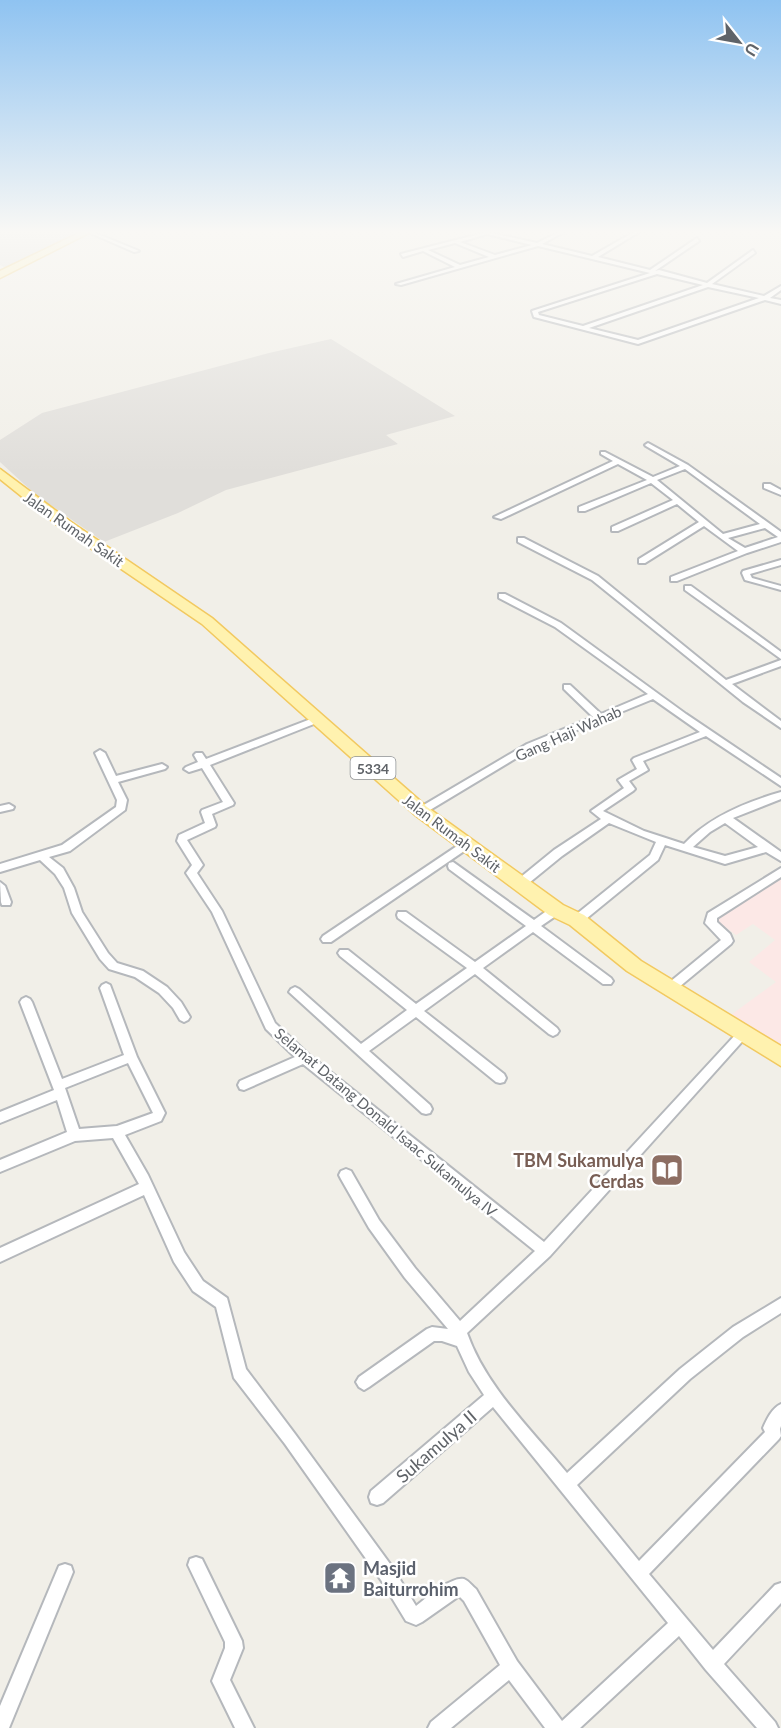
<svg xmlns="http://www.w3.org/2000/svg" width="781" height="1728" viewBox="0 0 781 1728" font-family="Lato,sans-serif">
<rect width="100%" height="100%" fill="#f1efe8"/>
<!-- industrial -->
<g fill="#e0deda">
<path d="M0,232H81L9,270L0,265Z"/>
<path d="M331,339L455,416L386,435L398,444L226,490L178,513L104,542L36,495L0,462V440L42,413L269,353Z"/>
</g>
<!-- medical -->
<path fill="#fce8e6" d="M781,874V1051L728,1017L776,982L749,962L775,940L753,924L736,935L712,917Z"/>
<g fill="none" stroke-linecap="round" stroke-linejoin="round">
<defs>
<g id="minor">
<path d="M88,232H93L139,251L134,252Z"/>
<path d="M487,232L537,243L559,232H564L542,244L592,256L634,232H639L598,257L650,270L697,238L699,241L655,271L659,270L707,283L753,250L755,253L712,284L764,296L781,286V290L770,298L781,300V304L765,300L638,344L534,317L532,311L650,273L538,246L401,285L396,284L455,267L423,251L403,257L401,254ZM487,234L532,245L495,255L460,242ZM455,243L489,257L460,265L428,250ZM657,274L703,285L583,326L539,315L538,312ZM708,287L759,298L638,340L589,328Z"/>
<path d="M648,443L688,465L781,532V542L747,553L677,581H671V577L738,551L704,526L645,563H639V559L699,522L677,504L618,531H612V527L673,500L651,483L585,511H579V507L647,480L618,464L501,519L494,517L613,461L601,454V452H605L653,477L680,466L646,446L645,445ZM685,469L760,524L723,534L657,480ZM765,528L778,537L745,548L728,538Z"/>
<path d="M764,484H770L781,490V495L764,488Z"/>
<path d="M518,538H524L598,576L726,680L781,660V666L732,684L781,721V728L743,702L592,580L518,542Z"/>
<path d="M781,560V565L750,574L752,578L781,586V590L745,580L742,573L743,571Z"/>
<path d="M685,586H691L781,652V659L685,590Z"/>
<path d="M499,594H505L561,623L686,714L781,778V786L706,736L643,761L648,770L629,781L635,789L633,791L603,811L644,831L684,844C709,817 746,802 781,792V799L733,818L781,852V861L766,852L725,864L665,845L658,860L581,923H573L572,920L573,917L650,855L656,842L609,823L562,856L524,887H516L515,884L516,881L554,850L601,819L591,811L624,788L618,780L637,769L632,760L634,758L700,732L653,699L533,748L425,813H417L416,811L417,809L527,744L593,717L564,689V685H570L601,714L648,694L555,627L499,598ZM725,823L758,847L725,856L693,847L710,832Z"/>
<path d="M316,717L319,718L321,720L319,722L210,765L234,803L233,805L212,814L216,825L215,827L187,840L203,865L197,873L222,911L275,1023L308,1054L544,1242L738,1032L742,1030L746,1032L748,1035L550,1256L467,1333C486,1387 531,1429 567,1473L680,1369L733,1327L781,1298V1313L743,1337L690,1379L577,1485L639,1561L765,1432L763,1428C767,1419 772,1408 781,1404V1426L780,1429L781,1436L779,1439L649,1574L713,1650L775,1585L781,1583V1603L724,1664L775,1722L778,1728H757L706,1670L679,1636L580,1728H545L509,1680L451,1728H428L431,1722L500,1665L464,1601L459,1596L422,1622L416,1625L406,1621L381,1580L285,1444L234,1378L216,1307L193,1291L174,1262L144,1195L0,1262V1248L139,1184L113,1138L75,1141L0,1172V1160L67,1132L57,1100L0,1123V1112L54,1090L20,1002L22,999L26,997L30,999L32,1002L62,1079L124,1055L100,988L102,985L106,983L110,985L137,1057L165,1113L161,1121L125,1135L148,1175L184,1252L203,1281L227,1298L246,1369L295,1434L393,1568L416,1606C426,1598 452,1576 464,1579C469,1581 472,1586 476,1589L517,1661L562,1721L668,1623L493,1407L383,1503L377,1505L371,1503L369,1497L371,1491L484,1395L469,1372L457,1346L442,1341H434L369,1387L364,1390L359,1387L356,1382L359,1377L427,1329L432,1327L448,1329L405,1278L369,1228L341,1179L339,1175L341,1171L346,1169L351,1171L379,1220L415,1268L460,1321L535,1251L303,1064L244,1090L240,1089L238,1085L240,1081L295,1057L266,1029L212,912L186,873L192,865L177,841L179,835L205,823L201,812L202,810L223,802L202,768L189,772L184,769L186,767L198,762L194,755L196,753H202L206,759ZM128,1063L153,1113L117,1126L79,1129L65,1088Z"/>
<path d="M100,750L105,753L116,776L162,764L167,767L165,769L118,782L127,800L125,810L70,851L49,857L63,868L74,888L82,912L108,953L117,963L143,971L167,987L181,1002L190,1017L188,1020L184,1022L180,1020L173,1008L159,993L135,977L109,969L100,959L72,913L64,888L55,874L40,860L0,872V864L62,845L116,807L117,800L95,753Z"/>
<path d="M9,804L14,807L13,809L0,812V806Z"/>
<path d="M466,840L471,844L470,847L331,942H323L321,939L323,936Z"/>
<path d="M453,862L534,920L552,907H560L561,910L560,913L541,926L611,978L613,981L611,984H603L533,932L483,968L557,1028L559,1031L557,1034L553,1036L549,1034L475,974L424,1011L504,1074L506,1078L504,1082L500,1083L496,1082L416,1017L369,1051L430,1105L432,1109L430,1113L426,1114L422,1113L289,992L291,989L295,987L299,989L361,1044L407,1010L340,956L338,953L340,950H348L416,1004L467,968L398,918L397,915L398,912H406L475,962L526,926L449,869L448,866L449,863Z"/>
<path d="M781,868V877L717,918V922L730,934L733,941L731,944L673,992L669,994L665,992L663,989L665,986L721,940L705,923L708,913Z"/>
<path d="M0,882L5,886L11,902L10,905H2L1,902Z"/>
<path d="M196,1557L202,1559L242,1641L243,1648L230,1680L254,1728H235L212,1681L225,1648V1642L188,1565L190,1559Z"/>
<path d="M65,1564L71,1566L73,1572L9,1728H0V1706L59,1566Z"/>
</g>
<g id="primary">
<path d="M81,232H91L0,278V271Z"/>
<path d="M0,469L71,522L212,618L427,807L563,905L584,915L641,961L781,1046V1066L627,971L570,925L549,915L415,815L202,624L61,528L0,479Z"/>
</g>
</defs>
<!-- minor casing -->
<use href="#minor" stroke="#b5b8bc" stroke-width="4"/>
<!-- primary casing -->
<use href="#primary" stroke="#f2c960" stroke-width="3"/>
<!-- minor -->
<use href="#minor" fill="#fff" fill-rule="evenodd"/>
<!-- primary -->
<use href="#primary" fill="#fff2af" fill-rule="evenodd"/>
</g>
<!-- sky -->
<linearGradient id="sky" x2="0" y2="1"><stop stop-color="#8fc3f1"/><stop offset="0.49" stop-color="#f9f8f5"/><stop offset="1" stop-color="#f9f8f5" stop-opacity="0"/></linearGradient>
<rect width="781" height="473" fill="url(#sky)"/>
<!-- icons -->
<defs>
<symbol id="library-square" viewBox="-11 -11 22 22"><rect x="-9" y="-9" width="18" height="18" rx="4" fill="#8d6e63" stroke="#fff"/><path d="M-6-4Q-3-5.5-.7-3.5V5Q-3 3-6 4ZM6-4Q3-5.5 .7-3.5V5Q3 3 6 4Z" fill="#fff"/></symbol>
<symbol id="temple-square" viewBox="-11 -11 22 22"><rect x="-9" y="-9" width="18" height="18" rx="4" fill="#6b7280" stroke="#fff"/><path d="M0-6L5-2H3V0L6.5 2.5H4V6H1.5V3h-3V6H-4V2.5H-6.5L-3 0V-2H-5Z" fill="#fff"/></symbol>
</defs>
<g fill-rule="evenodd">
<use href="#library-square" x="648" y="1151" width="38" height="38"/>
<use href="#temple-square" x="321" y="1559" width="38" height="38"/>
</g>
<g text-anchor="middle" dominant-baseline="central" stroke-width="5" stroke-linejoin="round" paint-order="stroke">
<!-- shield labels -->
<rect fill="#fff" stroke="#8f9295" stroke-width="1.5" x="350.5" y="757" width="45" height="22" rx="4.5"/>
<g font-size="14" font-weight="bold" fill="#5f6368">
<text x="373" y="768">5334</text>
</g>
<!-- street labels -->
<g font-size="15" fill="#5f6368" stroke="#fff">
<text transform="translate(74 529) rotate(35)">Jalan Rumah Sakit</text>
<text transform="translate(568 733) rotate(-24)">Gang Haji Wahab</text>
<text transform="translate(452 833) rotate(37)">Jalan Rumah Sakit</text>
<text transform="translate(386 1122) rotate(40)">Selamat Datang Donald Isaac Sukamulya IV</text>
</g>
<!-- near-education labels -->
<g font-size="18" font-weight="bold" fill="#785e54" stroke="#fff" text-anchor="end">
<text x="644" y="1160">TBM Sukamulya<tspan x="644" dy="21">Cerdas</tspan></text>
</g>
<!-- near-street labels -->
<g font-size="18" fill="#5f6368" stroke="#fff">
<text transform="translate(436 1446) rotate(-41)">Sukamulya II</text>
</g>
<!-- near-worship labels -->
<g font-size="18" font-weight="bold" fill="#5b616d" stroke="#fff" text-anchor="start">
<text x="363" y="1568">Masjid<tspan x="363" dy="21">Baiturrohim</tspan></text>
</g>
</g>
<!-- north arrow -->
<g transform="translate(739 42) rotate(121)" stroke="#ffffff" stroke-width="4.5" paint-order="stroke">
<path d="M0-4.5L10 22L0 15L-10 22Z" fill="#5f6368"/>
<text y="-9" font-size="16" font-weight="bold" text-anchor="middle" fill="#5f6368">U</text>
</g>
</svg>
